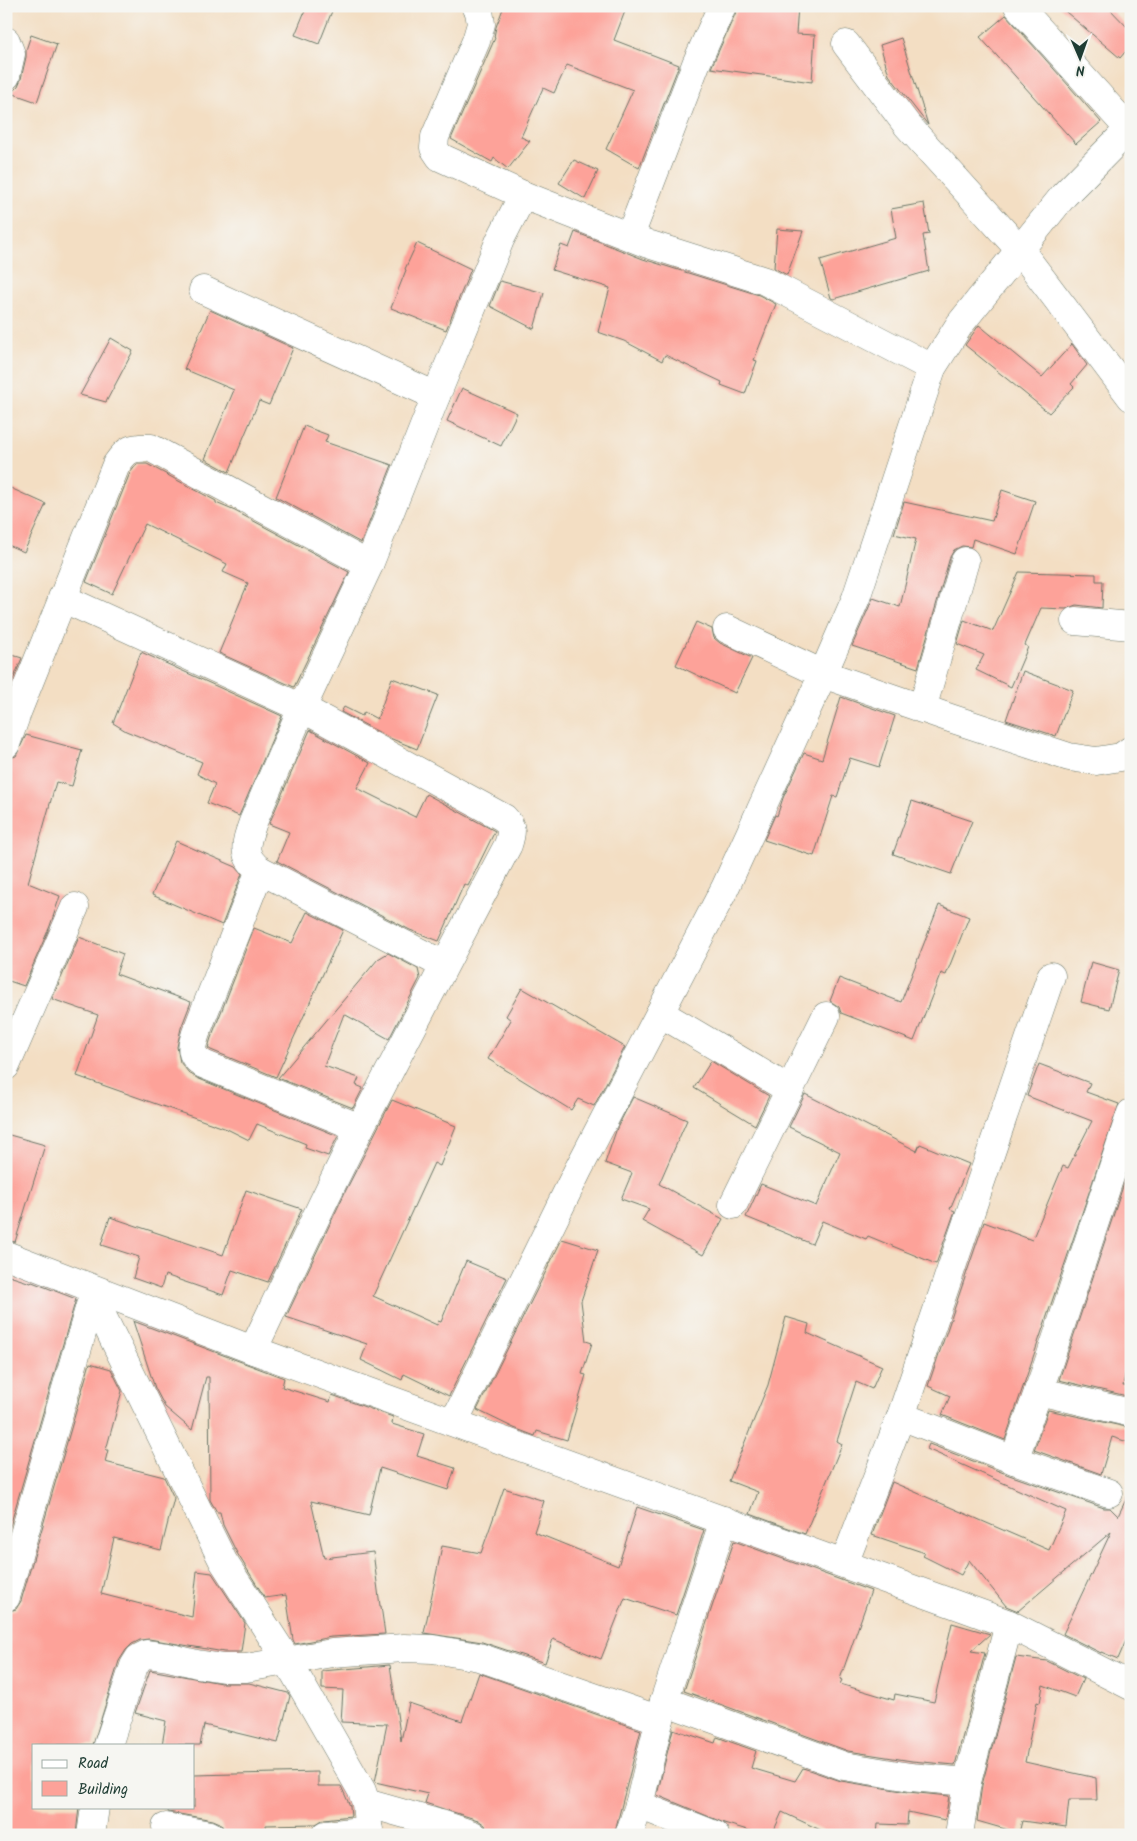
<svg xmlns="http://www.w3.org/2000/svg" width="1137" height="1841" viewBox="0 0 1137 1841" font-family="Kalam,sans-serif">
<rect width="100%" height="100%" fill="#f6f6f2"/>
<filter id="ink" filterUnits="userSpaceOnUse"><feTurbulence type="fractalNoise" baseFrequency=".02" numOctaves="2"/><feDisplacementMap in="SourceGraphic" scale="10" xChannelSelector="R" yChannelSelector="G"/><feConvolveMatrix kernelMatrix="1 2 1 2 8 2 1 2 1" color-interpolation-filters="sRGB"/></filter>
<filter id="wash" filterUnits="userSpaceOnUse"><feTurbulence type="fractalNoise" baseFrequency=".0096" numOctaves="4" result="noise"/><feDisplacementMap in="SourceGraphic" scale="20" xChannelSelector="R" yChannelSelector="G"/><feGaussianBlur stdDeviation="1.12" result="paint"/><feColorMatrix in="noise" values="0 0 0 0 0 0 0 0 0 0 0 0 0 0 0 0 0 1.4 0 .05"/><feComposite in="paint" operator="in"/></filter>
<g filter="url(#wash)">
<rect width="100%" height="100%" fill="#f3dec3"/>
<g id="blocks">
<!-- building -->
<g fill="#fda299">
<path d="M307,6H334L319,44L295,35Z"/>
<path d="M504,6H627L614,40L679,65L639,168L606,149L633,90L567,65L554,93L543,88L521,137L530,141L508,169L494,158L492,162L451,139L495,38L494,37L496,27Z"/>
<path d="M737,6H798L796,34L815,35L812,82L711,68L736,12Z"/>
<path d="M1059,6H1107L1131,31V45L1120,58Z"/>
<path d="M1006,15L1101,122L1076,144L980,37Z"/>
<path d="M31,35L57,44L37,102L11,93L18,86L21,79L26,57V50Z"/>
<path d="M901,38L928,125L889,75L880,45Z"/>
<path d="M574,160L598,171L585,199L559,183Z"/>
<path d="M924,203L929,234L923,235L929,271L833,299L831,298L820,260L896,238L891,209Z"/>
<path d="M777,229L803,231L787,275L774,268Z"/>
<path d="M575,232L643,259L759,295L776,304L754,360L757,361L745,394L721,385L722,382L665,355L662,361L624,341L598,332L610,288L552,270L561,245L569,248Z"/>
<path d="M417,243L471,269L446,330L391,308L406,270L405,269Z"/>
<path d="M500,281L544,293L534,329L490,306Z"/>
<path d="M210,310L293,348L269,405L259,401L229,472L205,459L234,390L184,369Z"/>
<path d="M979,325L1042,377L1072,344L1087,365L1071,384L1074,387L1049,413L965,345Z"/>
<path d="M111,338L133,351L106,402L80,395Z"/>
<path d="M462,388L517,413L501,446L447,421Z"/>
<path d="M304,426L328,435L325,442L392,465L361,543L276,497Z"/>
<path d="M137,464H147L216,501V503L235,511L349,572L294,687L219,653L248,583L223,572L227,564L145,524L112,594L86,582L130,473Z"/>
<path d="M6,486L46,504L24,552L6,544Z"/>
<path d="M1002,490L1035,501L1017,554L973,539L971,547L962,546L954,550L950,557L918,668L852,646L873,598L900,607L916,539L894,534L904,502L992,521Z"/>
<path d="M1019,572L1096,574V581H1103L1102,608L1076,605L1066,609L1041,608L1025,645L1028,647L1011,687L976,670L984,655L957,644L964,620L993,631Z"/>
<path d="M696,622L712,629L714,638L720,643L752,658L735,693L676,665Z"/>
<path d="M141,652L282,716L239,816L207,803L215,784L197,774L202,762L126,731L113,723Z"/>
<path d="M6,653L22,658L6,697Z"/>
<path d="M1023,671L1073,690L1056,736L1006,720Z"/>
<path d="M392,678L438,695L417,749L392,739L341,712L344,707L362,716L364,712L377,719Z"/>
<path d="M841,697L895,716L879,767L850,758L837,797L833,796L814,856L764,840L775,815L777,816L783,798L804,753L822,759Z"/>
<path d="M310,730L370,763L357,788L415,817L426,794L495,831L468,886L464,884L439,941L410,930L277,861L289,832L269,824Z"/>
<path d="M26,735L82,750L72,786L56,782L28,883L60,896L50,926L24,986L6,980V759L16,756Z"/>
<path d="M912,801L972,821L951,874L893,854Z"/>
<path d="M176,841L236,867L242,874L222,925L152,895Z"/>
<path d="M939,905L969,917L946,975L941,973L914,1041L841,1013L839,1007L830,1001L839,978L901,1002Z"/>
<path d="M307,912L343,930L276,1077L211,1050L208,1048L211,1038L254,928L292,943Z"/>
<path d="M79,937L123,954L116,974L191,1002L181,1028L177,1047L180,1062L189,1073L197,1078L338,1136L328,1156L305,1148L306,1144L257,1124L249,1140L227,1129L77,1076L98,1015L52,999Z"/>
<path d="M388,953L418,969L420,978L389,1039L344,1014L324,1066L359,1078L356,1085L363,1088L353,1108L278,1078L378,959Z"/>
<path d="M1091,962L1119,970L1109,1009L1081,1002Z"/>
<path d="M522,988L625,1047L594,1106L578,1099L571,1110L488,1059L511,1020L506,1016Z"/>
<path d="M711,1061L769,1096L755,1125L694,1088Z"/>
<path d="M1039,1064L1090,1083L1086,1092L1119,1104L1005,1440L942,1415L950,1396L928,1386L984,1222L1032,1240L1063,1166L1068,1168L1092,1121L1027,1096Z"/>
<path d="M805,1094L917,1151L920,1144L969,1164L950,1209L955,1211L936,1264L868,1236L866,1239L822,1221L812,1244L746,1217L761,1184L816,1206L840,1152L789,1127Z"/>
<path d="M633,1097L687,1120L659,1184L723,1219L703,1255L642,1221L649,1209L621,1199L632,1173L605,1163L617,1128Z"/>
<path d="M392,1100L456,1126L440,1166L434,1163L373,1296L437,1325L438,1321L441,1322L466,1261L507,1278L449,1396L404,1374L402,1380L361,1360L367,1344L286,1317L346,1190Z"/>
<path d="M6,1134L45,1145L15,1242L6,1240Z"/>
<path d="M1130,1165L1131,1343L1123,1386H1131V1397L1059,1380Z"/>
<path d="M246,1190L302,1209L268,1282L232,1270L223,1295L165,1275L161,1288L133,1278L139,1257L101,1245L110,1217L223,1255Z"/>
<path d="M562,1239L598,1250L581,1301L586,1341L592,1343L582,1374L586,1375L567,1440L537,1431L535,1436L514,1428L477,1410Z"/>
<path d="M6,1275L31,1283L32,1282L76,1299L6,1540Z"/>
<path d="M786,1317L809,1324L807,1333L882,1366L872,1389L856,1382L837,1441L842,1444L805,1534L750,1514L758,1492L729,1481L768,1385Z"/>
<path d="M133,1321L284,1378L282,1387L330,1402L332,1395L393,1417L392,1424L424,1434L417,1456L455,1468L448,1490L380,1468L369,1515L311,1501L324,1558L373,1552L380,1606H381L385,1634L331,1637L295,1644L293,1640L286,1595L265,1598L237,1553L223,1525L220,1512H217L210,1500L209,1377H206L192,1430L165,1407L155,1388Z"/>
<path d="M90,1363L111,1369L122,1391L106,1450H108L105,1462L164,1477L174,1498L161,1550L114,1538L101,1594L192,1617L197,1571L212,1573L245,1623L241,1652H224L149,1639L140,1640L132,1644L126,1650L119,1661L93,1745H34V1807H79L76,1835H6V1612L16,1609L21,1601Z"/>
<path d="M1048,1410L1131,1428V1443L1112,1437L1101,1474L1034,1450Z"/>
<path d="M929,1444L1009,1475L1104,1508H1110L1118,1516L1131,1489V1629L1118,1659L1101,1652V1653L1063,1634L1111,1532L1018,1611L1006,1606L969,1560L961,1575L923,1556L925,1553L872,1535L892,1482L1049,1550L1066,1511L927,1449Z"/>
<path d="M504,1488L544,1501L534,1532L618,1566L637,1507L704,1530L676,1615L625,1598L601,1659L553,1639L545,1663L482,1642L424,1633L442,1546L481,1553Z"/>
<path d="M734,1541L871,1591L840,1679L842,1680L840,1684L894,1700L895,1694L934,1702L952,1623L990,1634L971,1651L985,1653L955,1765L912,1761L848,1751L684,1691Z"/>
<path d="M1016,1657L1047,1661L1083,1679L1075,1697L1043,1685L1040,1703L1037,1702L1025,1762L1096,1778L1097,1800H1069L1066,1827L1022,1821L1019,1833L977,1821L982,1785Z"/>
<path d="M390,1665L401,1741L409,1703L462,1721L479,1673L641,1730L614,1835H488L485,1825L478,1820L425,1803L428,1794L375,1782L387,1724L341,1722L343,1690L322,1689V1671Z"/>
<path d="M150,1670L221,1683H249L288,1693L290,1696L278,1743L204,1725L200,1745H162L166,1721L135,1713Z"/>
<path d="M673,1729L715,1743L717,1737L756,1751L751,1768L795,1781L803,1768L841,1781L908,1792L949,1796L945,1820L908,1812L907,1825L878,1824L877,1835H831L782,1812L772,1835H764L724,1823L657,1795Z"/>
<path d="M318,1772V1786H341L350,1806L351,1816L324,1819L316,1824L266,1825V1835H225L224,1829L220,1823L213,1820L168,1812L169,1807H194V1775Z"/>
</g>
</g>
</g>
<g filter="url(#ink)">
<use href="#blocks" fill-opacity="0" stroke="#697566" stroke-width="1"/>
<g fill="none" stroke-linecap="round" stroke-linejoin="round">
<defs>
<g id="minor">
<path d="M476,6L479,11L481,24L476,41L435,137L434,148L440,157L523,195L648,244L765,281L932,368"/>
<path d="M1018,6L1129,129"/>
<path d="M6,41L11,54L6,76"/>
<path d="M846,44L907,125L1020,250L1131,397"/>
<path d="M630,236L696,64L722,6"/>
<path d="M203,290L436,396"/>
<path d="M62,598L302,708L504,818C513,827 512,833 508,845C458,939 409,1033 360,1128C322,1201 289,1276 253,1350"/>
<path d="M1075,621L1131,626"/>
<path d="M727,629L823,674L950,718L1069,757L1096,761L1121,757L1131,750"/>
<path d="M922,709L965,561"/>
<path d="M6,744L18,710L116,465C127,449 131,447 151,448L369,565"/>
<path d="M260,870L196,1033C191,1049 189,1054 203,1064L360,1128"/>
<path d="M444,965L260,870C240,855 246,842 253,822L302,708L369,565L436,396L500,240L523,195"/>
<path d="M660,1013L790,1090"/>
<path d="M6,1066L75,907"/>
<path d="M733,1205L826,1016"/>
<path d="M6,1255L253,1350L1009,1624L1131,1686"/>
<path d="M88,1287L223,1561L287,1660L362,1791L366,1803L369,1835"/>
<path d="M1038,1391L1131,1413"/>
<path d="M901,1416L1014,1460L1109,1493"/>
<path d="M454,1422L578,1170L725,888L823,674L856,598L932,368L960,324L1064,195L1131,127"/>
<path d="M1014,1460L1048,1364L1131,1113"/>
<path d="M844,1564L901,1416L1051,976"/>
<path d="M6,1597L93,1295"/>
<path d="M664,1701L844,1766L910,1777L967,1782"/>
<path d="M108,1745L134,1666L139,1658L147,1654L168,1657L197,1664L223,1668H246L332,1653L404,1648L433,1649L479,1657L660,1720"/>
<path d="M366,1803L444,1825L473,1835"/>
<path d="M639,1805L715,1835"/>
<path d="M166,1827L210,1835"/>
<path d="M91,1835L95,1807"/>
<path d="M326,1835L369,1830"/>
<path d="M629,1835L639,1805L664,1701L724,1520"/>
<path d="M959,1835L967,1782L1009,1624"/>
</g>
</defs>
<!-- minor casing -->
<use href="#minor" stroke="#697566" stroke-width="29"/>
<!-- minor -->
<use href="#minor" stroke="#fff" stroke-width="28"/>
</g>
</g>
<!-- margin -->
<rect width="1137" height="1841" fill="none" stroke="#f6f6f2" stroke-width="25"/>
<!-- legend -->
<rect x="32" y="1744" width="162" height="65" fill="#f6f6f2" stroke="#a0aca6"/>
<rect x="42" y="1760" width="25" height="8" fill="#ffffff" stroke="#a0aca6"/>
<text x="78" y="1768" font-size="15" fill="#1f3d34">Road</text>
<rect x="42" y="1781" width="25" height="15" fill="#fda299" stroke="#a0aca6"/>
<text x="78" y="1794" font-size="15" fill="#1f3d34">Building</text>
<!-- north arrow -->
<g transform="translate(1080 58) rotate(178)" stroke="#f6f6f2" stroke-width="4" paint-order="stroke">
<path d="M0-4L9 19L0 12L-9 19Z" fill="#1f3d34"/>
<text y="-8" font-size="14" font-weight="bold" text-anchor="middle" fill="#1f3d34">N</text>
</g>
</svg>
